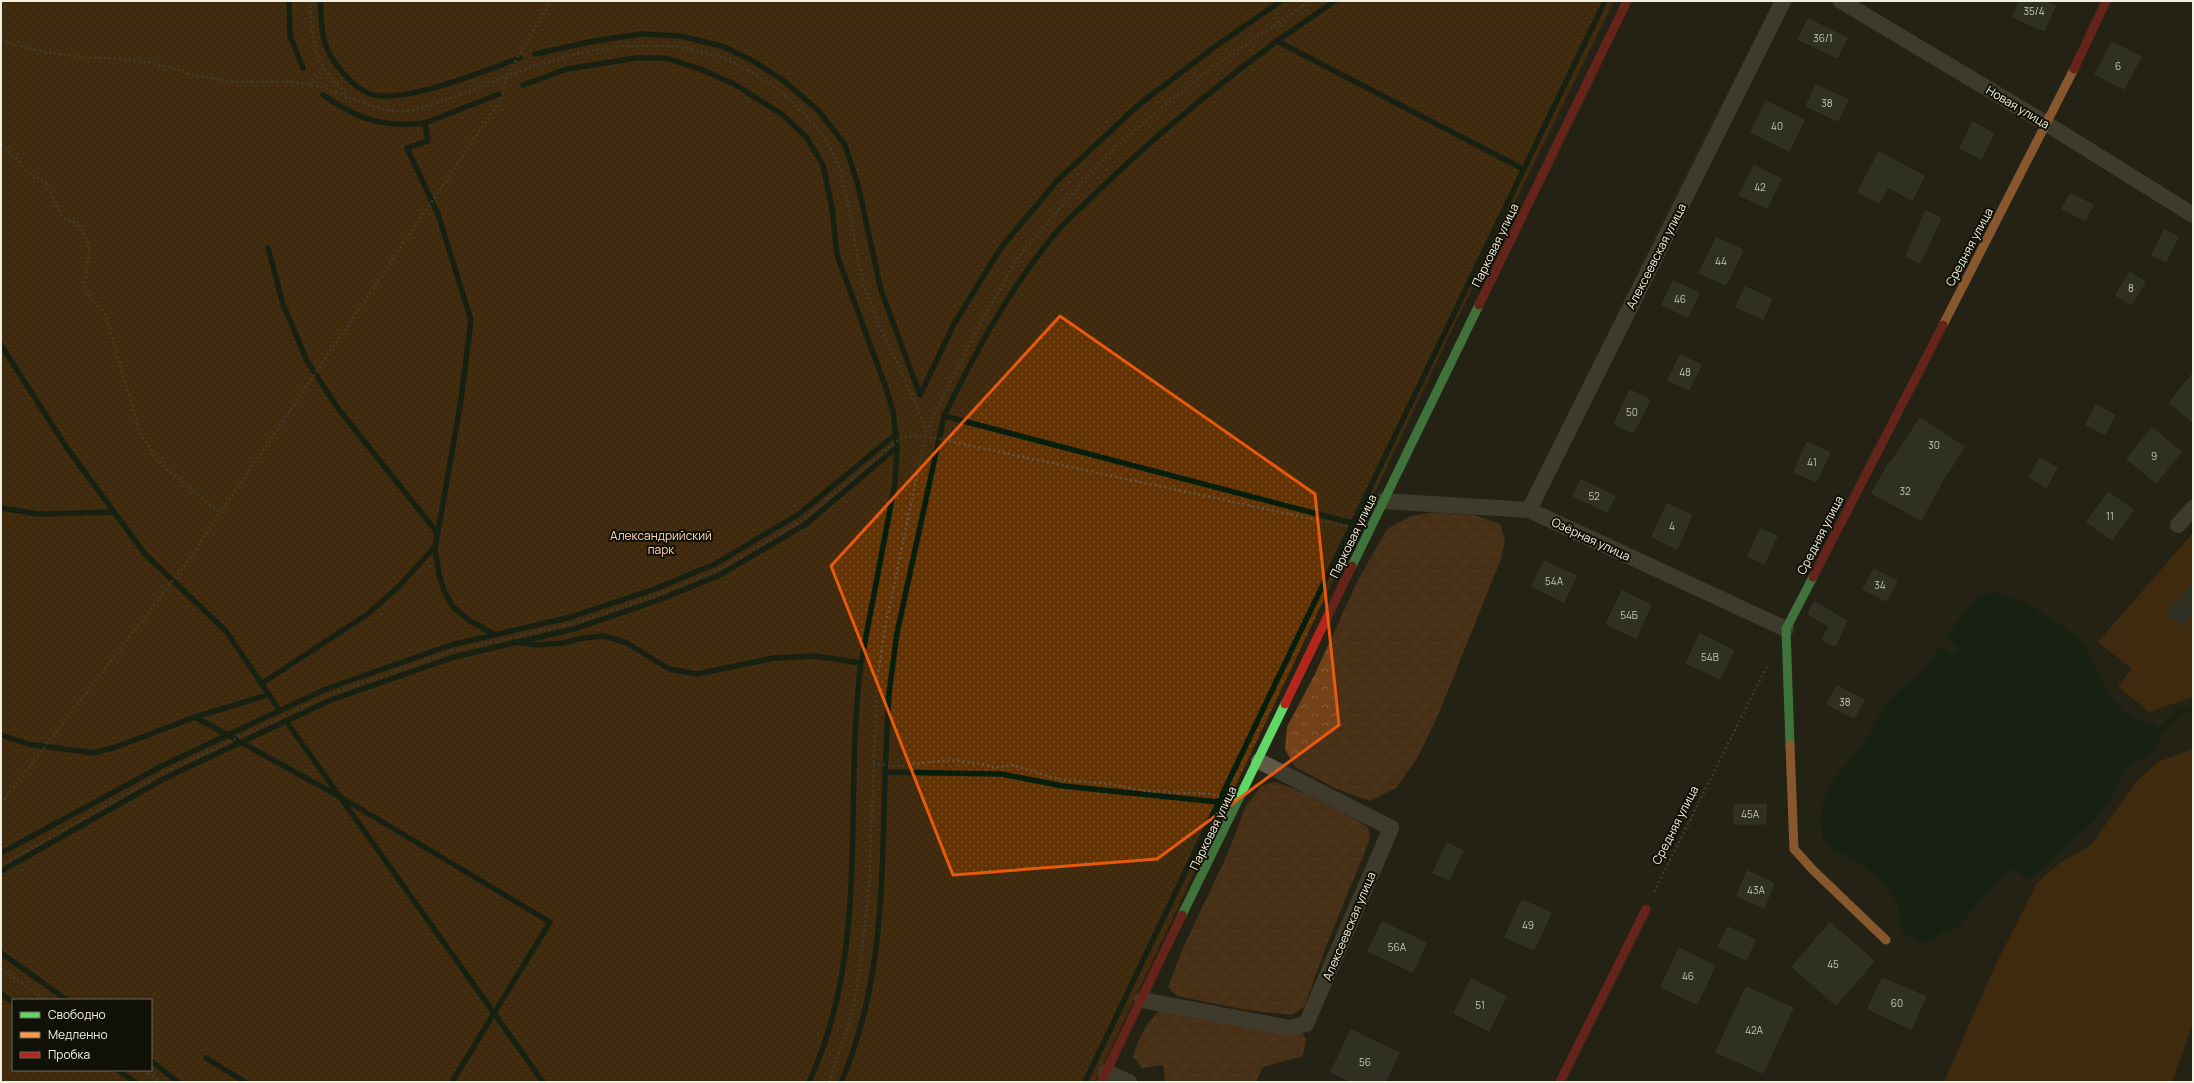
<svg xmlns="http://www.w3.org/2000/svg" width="2194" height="1083" viewBox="0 0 2194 1083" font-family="Manrope,sans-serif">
<defs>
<pattern id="forest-crowns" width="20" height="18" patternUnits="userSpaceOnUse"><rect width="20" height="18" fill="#734218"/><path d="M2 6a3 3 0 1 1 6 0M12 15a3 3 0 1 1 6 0" fill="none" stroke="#875e39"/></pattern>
<pattern id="park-dots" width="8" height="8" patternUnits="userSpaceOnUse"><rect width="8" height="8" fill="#633304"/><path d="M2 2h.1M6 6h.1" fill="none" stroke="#7a5128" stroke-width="1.8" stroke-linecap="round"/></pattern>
</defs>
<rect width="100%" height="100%" fill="#242315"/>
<!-- green -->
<g fill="#633304">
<path d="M2193,533V697L2149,712L2118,686L2132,669L2098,642Z"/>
<path d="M2193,749V1023L2172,1082H1944L1995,966L2037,883L2060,863L2091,845L2138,780L2158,762Z"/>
</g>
<!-- forest -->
<g fill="url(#forest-crowns)">
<path d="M1434,512L1474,515L1500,524L1505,539L1501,559L1439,713L1418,757L1396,788L1370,801L1337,789L1295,767L1285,749L1287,727L1314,676L1358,580L1387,529L1409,517Z"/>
<path d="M1275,782C1308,793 1338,809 1368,827L1370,839L1329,939L1304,1007L1292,1015L1247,1010L1177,996L1168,987L1184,946L1227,855L1246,806L1261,786Z"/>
<path d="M1159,1011L1302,1033L1306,1039L1303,1056L1263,1067L1256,1082H1165L1163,1065L1142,1068L1133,1057C1138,1039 1145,1024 1159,1011Z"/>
</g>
<!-- park -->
<path fill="url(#park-dots)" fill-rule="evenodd" d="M1,1H1614L1457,319L1095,1082H1ZM13,1000H151V1070H13Z"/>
<!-- water -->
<path fill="#071e0c" d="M1992,592L2025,602L2074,634L2086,648L2108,693L2122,710L2136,720L2155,725L2161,738L2153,751L2127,767L2111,798L2098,817L2030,879L2009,868L1959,926L1943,932L1932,941L1920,943L1902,931L1898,905L1884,882L1858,862L1831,848L1822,836L1820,817L1824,800L1835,777L1863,745L1884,706L1906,684L1921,674L1959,619L1977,597Z"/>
<!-- pier -->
<path fill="#242315" d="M1944,638L1959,648L1954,655L1940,645Z"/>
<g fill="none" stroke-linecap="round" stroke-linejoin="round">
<!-- stream -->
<g stroke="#071e0c" stroke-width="5.5">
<path d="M289,1L290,36L303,68"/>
<path d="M320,1C321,15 321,30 325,43C330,61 353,88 370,94C403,105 486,70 520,58"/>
<path d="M1335,1L1277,41L1523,169"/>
<path d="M1277,41C1214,88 1153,137 1097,192C1083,206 1066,220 1054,235C1008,291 976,351 944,416L1352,523"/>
<path d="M535,54L594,41L642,34L680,36L722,46L753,61L784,81L819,111L845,145L858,185L881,290L920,395L954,324L1000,249L1056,182L1136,107L1213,48L1281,1"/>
<path d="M323,95C358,119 382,128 425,123"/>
<path d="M268,248L283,304L307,361L337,407L436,531V536"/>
<path d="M1,345L67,448L145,554L226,631L280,711"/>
<path d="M1,508L39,514L114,512"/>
<path d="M495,635L469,620L453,607L444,591L439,574L435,549L461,400L471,320L438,214L407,148L428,141L425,123L499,94"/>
<path d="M514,642L537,645L563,643L583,638L604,636L627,643L669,669L697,674L774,658L815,656L861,663L895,483L897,447L893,411L886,388L837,255L832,208L823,165L807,138L783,115L734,84L700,69L666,58H636L567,69L523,85"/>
<path d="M261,684L369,613L397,588L435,547"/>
<path d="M268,695L195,717L342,798L550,922L452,1082"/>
<path d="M286,721L543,1082"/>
<path d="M2158,732L2181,710L2193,709"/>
<path d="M1,735L28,744L93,753L116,747L195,717"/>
<path d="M885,772L889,693L897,633L944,416"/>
<path d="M1,853L162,766L326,689L451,645L571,617L655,589L715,564L799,514L896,434"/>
<path d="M1,871L167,777L331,700L454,657L574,629L659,600L720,575L806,524L897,447"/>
<path d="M1,953L67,1000"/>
<path d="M1,994L13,1002"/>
<path d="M206,1058L245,1082"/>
<path d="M151,1061L178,1082"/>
<path d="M118,1070L135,1082"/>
<path d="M809,1082C871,949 843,804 861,663"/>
<path d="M841,1082C884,984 882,877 885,772L1001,774L1063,786L1218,802"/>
<path d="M1085,1082L1277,680L1605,1"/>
</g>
</g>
<!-- building -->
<g fill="#3e4031" stroke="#46483d">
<path d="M2020,1H2044L2055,6L2044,31L2013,17Z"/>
<path d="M1808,19L1847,38L1837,58L1798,39Z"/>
<path d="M2112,42L2141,57L2124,89L2095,74Z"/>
<path d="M1816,85L1848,100L1838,121L1806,106Z"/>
<path d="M1766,101L1804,120L1789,151L1751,132Z"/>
<path d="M1973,122L1994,134L1981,159L1960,148Z"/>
<path d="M1879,152L1924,176L1912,200L1888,187L1879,203L1858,192Z"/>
<path d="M1754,165L1781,179L1767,208L1739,195Z"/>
<path d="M2070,194L2093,205L2085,220L2062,209Z"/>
<path d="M1926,211L1941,218L1920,263L1906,256Z"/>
<path d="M2164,230L2178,237L2166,262L2152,255Z"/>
<path d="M1716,238L1743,250L1726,285L1699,273Z"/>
<path d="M2130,272L2145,282L2131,305L2116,295Z"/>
<path d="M1673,281L1699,293L1688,317L1662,305Z"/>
<path d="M1745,287L1772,299L1763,319L1736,307Z"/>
<path d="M1680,355L1701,365L1689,390L1668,380Z"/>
<path d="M2193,373V422L2169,403Z"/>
<path d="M1630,390L1650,400L1633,433L1614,424Z"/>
<path d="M2096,405L2115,415L2105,434L2086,425Z"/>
<path d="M1920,418L1964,447L1943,480L1921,520L1872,493L1889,463L1890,464Z"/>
<path d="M2152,428L2181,452L2156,483L2127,459Z"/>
<path d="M1807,442L1830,453L1816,482L1794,472Z"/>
<path d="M2040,458L2057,468L2046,488L2029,477Z"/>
<path d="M1581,480L1615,496L1607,512L1573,496Z"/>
<path d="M2108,492L2133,510L2112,540L2087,522Z"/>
<path d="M1667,504L1692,515L1677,549L1652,537Z"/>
<path d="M1760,529L1777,536L1764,564L1748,556Z"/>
<path d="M1544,561L1576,576L1564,602L1532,586Z"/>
<path d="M1874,569L1897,581L1886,601L1863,589Z"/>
<path d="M2193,582V613L2183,626L2167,613Z"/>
<path d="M1622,591L1651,605L1636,638L1606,624Z"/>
<path d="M1814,602L1847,621L1835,646L1822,640L1829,626L1808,614Z"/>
<path d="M1700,634L1734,651L1720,679L1686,663Z"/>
<path d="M1837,686L1864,700L1854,718L1827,704Z"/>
<path d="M1766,804V824H1734V805Z"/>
<path d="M1447,843L1463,851L1449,880L1433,873Z"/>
<path d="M1747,871L1774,883L1764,908L1737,896Z"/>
<path d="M1522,900L1551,913L1534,950L1505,937Z"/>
<path d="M1382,922L1426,943L1413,972L1368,951Z"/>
<path d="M1830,923L1874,961L1836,1005L1792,967Z"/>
<path d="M1728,927L1755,940L1746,960L1718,947Z"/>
<path d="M1679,948L1715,966L1697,1004L1661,987Z"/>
<path d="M1882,978L1926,997L1911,1029L1868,1009Z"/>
<path d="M1471,979L1506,996L1489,1031L1454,1013Z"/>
<path d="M1746,987L1793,1008L1763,1073L1716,1052Z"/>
<path d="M1351,1030L1399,1053L1385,1082H1352L1331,1072Z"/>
</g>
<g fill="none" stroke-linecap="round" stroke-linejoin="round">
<!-- path -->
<g stroke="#5e594a" stroke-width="2.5" stroke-dasharray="2 3" stroke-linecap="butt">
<path d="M310,1C311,23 312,49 324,68C330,77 339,86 346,94"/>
<path d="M1,39C30,51 57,55 88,57C106,59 124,58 141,61C169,66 194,77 222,80C250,84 278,79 306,84C340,89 373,114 409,111C414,111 421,108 426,106C453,99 478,88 504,77C534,65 569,54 602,49C633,45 666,43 696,50C750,62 811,106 834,156C852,196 852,242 864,284C879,335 910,381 926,432"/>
<path d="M309,84L324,67"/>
<path d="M1,144L18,160L26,171L45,182L62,217L74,223L84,232L89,247L84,290L105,313L140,433L157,460L220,513"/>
<path d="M873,763L894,766L952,760L982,764L995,768L1012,765L1062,780L1102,783L1147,791L1213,794L1219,797"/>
<path d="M1,804L190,558L502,98L506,77L551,1"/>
<path d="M1,866L165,772L329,695L453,651L572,624L657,595L718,570L803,520L902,437L926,436L1350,527"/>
<path d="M1654,892L1767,666"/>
<path d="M1,969L47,1000"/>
<path d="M144,1070L160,1082"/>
<path d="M829,1082L850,1021L859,976L869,888L877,683L884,633L926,432L980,324L1017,259L1083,181L1120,143L1163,106L1213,67L1310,1"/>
</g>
<!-- street -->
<g stroke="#615947" stroke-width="16">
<path d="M1841,1L2047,124L2193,215"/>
<path d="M1383,501L1529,510L1786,629"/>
<path d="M1529,510L1783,1"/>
<path d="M2178,525L2193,508"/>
<path d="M1142,1000L1289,1028L1306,1024L1391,828L1259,761"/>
<path d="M1106,1072L1129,1082"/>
</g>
<!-- fast -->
<g stroke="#63d668" stroke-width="9">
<path d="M1352,566L1479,305"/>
<path d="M1790,745L1786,629L1813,577"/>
<path d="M1182,915L1285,704"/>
</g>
<!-- slow -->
<g stroke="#ff974d" stroke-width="9">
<path d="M1943,325L2074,69"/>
<path d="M1790,745L1794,849L1813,870L1886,940"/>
</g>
<!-- jam -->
<g stroke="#b3261e" stroke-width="9">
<path d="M2074,69L2106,1"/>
<path d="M1479,305L1627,1"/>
<path d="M1813,577L1943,325"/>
<path d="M1285,704L1352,566"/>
<path d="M1101,1082L1182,915"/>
<path d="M1560,1082L1646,909"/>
</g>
</g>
<!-- marked area -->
<path d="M0 0H2194V1083H0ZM1060,316L1315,494L1339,725L1157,859L953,875L831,566Z" fill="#242315" fill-opacity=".55" fill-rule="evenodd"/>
<path fill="none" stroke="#e8590c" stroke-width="3" stroke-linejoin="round" d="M1060,316L1315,494L1339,725L1157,859L953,875L831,566Z"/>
<g text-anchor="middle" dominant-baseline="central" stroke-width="4" stroke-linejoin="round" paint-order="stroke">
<!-- number labels -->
<g font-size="10" fill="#c4c3b4">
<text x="2034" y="11">35/4</text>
<text x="1823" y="38">36/1</text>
<text x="2118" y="66">6</text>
<text x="1827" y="103">38</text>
<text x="1777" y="126">40</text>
<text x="1760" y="187">42</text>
<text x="1721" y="261">44</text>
<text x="2131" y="288">8</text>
<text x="1680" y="299">46</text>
<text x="1685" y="372">48</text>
<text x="1632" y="412">50</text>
<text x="1934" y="445">30</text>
<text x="2154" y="456">9</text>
<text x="1812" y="462">41</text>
<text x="1905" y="491">32</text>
<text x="1594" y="496">52</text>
<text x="2110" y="516">11</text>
<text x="1672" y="526">4</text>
<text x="1554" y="581">54А</text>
<text x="1880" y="585">34</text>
<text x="1629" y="615">54Б</text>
<text x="1710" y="657">54В</text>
<text x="1845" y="702">38</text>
<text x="1750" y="814">45А</text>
<text x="1756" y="890">43А</text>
<text x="1528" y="925">49</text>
<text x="1397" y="947">56А</text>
<text x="1833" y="964">45</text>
<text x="1688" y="976">46</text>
<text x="1897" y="1003">60</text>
<text x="1480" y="1005">51</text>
<text x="1754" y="1030">42А</text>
<text x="1365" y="1062">56</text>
</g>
<!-- street labels -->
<g font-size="12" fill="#f0efdf" stroke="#111006">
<text transform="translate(2018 107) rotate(31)">Новая улица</text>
<text transform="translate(1495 245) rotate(-64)">Парковая улица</text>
<text transform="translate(1969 247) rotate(-62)">Средняя улица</text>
<text transform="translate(1656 256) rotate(-63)">Алексеевская улица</text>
<text transform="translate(1820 535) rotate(-63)">Средняя улица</text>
<text transform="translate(1353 536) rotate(-64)">Парковая улица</text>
<text transform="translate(1591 539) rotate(25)">Озёрная улица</text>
<text transform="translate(1675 825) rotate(-63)">Средняя улица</text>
<text transform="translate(1213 828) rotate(-64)">Парковая улица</text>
<text transform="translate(1349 926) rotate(-67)">Алексеевская улица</text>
</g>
<!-- park labels -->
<g font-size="12" fill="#ffd5b9" stroke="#111006">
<text x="661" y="535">Александрийский<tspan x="661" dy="14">парк</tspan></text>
</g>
</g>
<!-- border -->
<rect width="2194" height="1083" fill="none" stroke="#f0efdf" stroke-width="4"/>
<!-- legend -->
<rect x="12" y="999" width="140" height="72" fill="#111006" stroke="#6a695d"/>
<rect x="20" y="1012" width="20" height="6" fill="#63d668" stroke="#6a695d"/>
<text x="48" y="1019" font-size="12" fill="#f0efdf">Свободно</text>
<rect x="20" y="1032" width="20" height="6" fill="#ff974d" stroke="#6a695d"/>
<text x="48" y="1039" font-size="12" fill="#f0efdf">Медленно</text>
<rect x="20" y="1052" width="20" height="6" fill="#b3261e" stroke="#6a695d"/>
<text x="48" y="1059" font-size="12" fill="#f0efdf">Пробка</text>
</svg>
